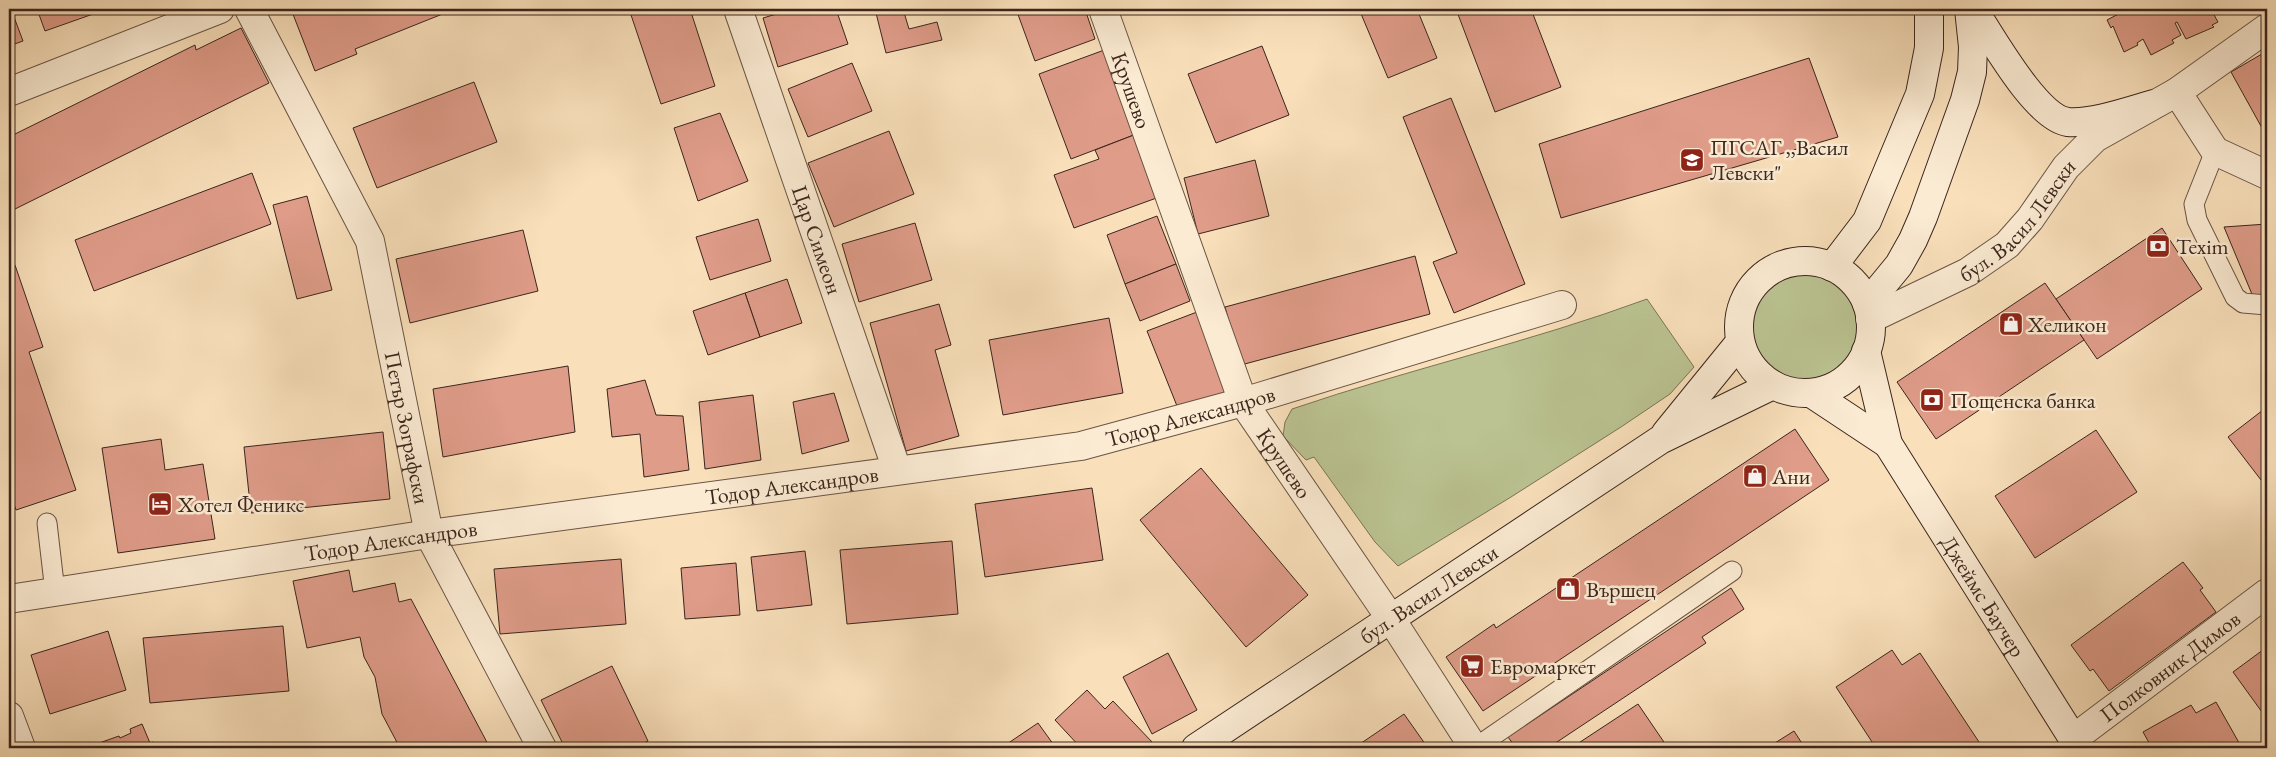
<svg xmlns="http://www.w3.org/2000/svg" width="2276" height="757" viewBox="0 0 2276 757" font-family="'EB Garamond',serif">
<rect width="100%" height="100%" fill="#f9e0bb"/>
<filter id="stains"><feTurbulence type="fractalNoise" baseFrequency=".004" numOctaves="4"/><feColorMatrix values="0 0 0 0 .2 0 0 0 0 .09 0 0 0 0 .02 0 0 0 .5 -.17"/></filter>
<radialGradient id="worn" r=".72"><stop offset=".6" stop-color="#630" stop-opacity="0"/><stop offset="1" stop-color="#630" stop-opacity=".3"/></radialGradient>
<!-- green -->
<g fill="#bbc392" stroke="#7b7457">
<circle cx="1805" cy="327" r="54"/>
<path d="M1647,299L1694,367L1670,394L1621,427L1511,497L1398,566L1375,542L1314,457L1306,460L1283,436L1285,422L1292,409C1409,369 1531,342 1647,299Z"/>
</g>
<!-- building -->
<g fill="#df9c89" stroke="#3b251c">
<path d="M9,9H11L23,41L9,46Z"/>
<path d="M37,9H94L96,13L45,31Z"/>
<path d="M291,9H455L355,49L357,54L315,71Z"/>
<path d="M629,9H690L715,86L661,104Z"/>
<path d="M793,9H836L848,44L778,67L763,18Z"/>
<path d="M875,9H903L909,29L937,22L942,40L886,53Z"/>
<path d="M1016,9H1085L1095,39L1035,61Z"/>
<path d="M1359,9H1417L1437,58L1388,78Z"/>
<path d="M1456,9H1531L1561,87L1495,112Z"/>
<path d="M2128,9H2206L2209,15L2213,13L2218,22L2212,25L2214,27L2186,39L2177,22L2175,23L2181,35L2172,40L2174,43L2151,55L2143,39L2137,43L2138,45L2124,52L2113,26L2111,28L2107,20Z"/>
<path d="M241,28L269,83L9,212V137L195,45L196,50Z"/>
<path d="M1262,46L1289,115L1216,143L1188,74Z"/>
<path d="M1107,49L1139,133L1071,159L1039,74Z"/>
<path d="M2267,51V137L2231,72Z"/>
<path d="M1809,58L1838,137L1561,218L1539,144Z"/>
<path d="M852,63L872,111L808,137L788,89Z"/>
<path d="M474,82L497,142L377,188L353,128Z"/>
<path d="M1451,98L1525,284L1454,313L1433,262L1457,253L1403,117Z"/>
<path d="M720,113L748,181L698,201L674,128Z"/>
<path d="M889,131L914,194L834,227L808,163Z"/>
<path d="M1139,133L1162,196L1074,228L1054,175L1099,159L1095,150Z"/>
<path d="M1255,160L1269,216L1198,234L1184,178Z"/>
<path d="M252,173L271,224L94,291L75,240Z"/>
<path d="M307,196L332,290L297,299L273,205Z"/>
<path d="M1157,216L1176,264L1125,284L1107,235Z"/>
<path d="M758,219L771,261L710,280L696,237Z"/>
<path d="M915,223L932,280L859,302L842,244Z"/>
<path d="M2267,224V298L2254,299L2224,227Z"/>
<path d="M2162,228L2202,289L2097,359L2056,299Z"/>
<path d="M523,230L538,291L410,323L396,259Z"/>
<path d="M1415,256L1430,314L1241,365L1225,307Z"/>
<path d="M9,260L11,266L15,265L43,347L29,352L76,490L16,510L9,490Z"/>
<path d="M1176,264L1190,301L1140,321L1125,284Z"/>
<path d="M787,279L802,323L760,337L745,293Z"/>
<path d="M2045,283L2084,340L1936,439L1897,382Z"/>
<path d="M745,293L760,337L708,355L693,311Z"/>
<path d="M939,304L951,345L935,350L959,436L906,451L870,323Z"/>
<path d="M1197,312L1231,396L1181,416L1147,331Z"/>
<path d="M1109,318L1123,393L1003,415L989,340Z"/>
<path d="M568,366L575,432L443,457L433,389Z"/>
<path d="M645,380L656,415L683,416L689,470L644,477L640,434L612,437L607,389Z"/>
<path d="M834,393L849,441L802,454L793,402Z"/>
<path d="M753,395L761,460L705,469L699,402Z"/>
<path d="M2267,407V475L2261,480L2228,437Z"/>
<path d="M1795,429L1829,480L1483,711L1446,657L1494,624L1496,628Z"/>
<path d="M2096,430L2137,492L2035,558L1995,496Z"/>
<path d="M383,432L390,499L251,513L244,447Z"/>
<path d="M161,439L165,470L203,464L215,539L118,553L102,448Z"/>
<path d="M1201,468L1308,595L1246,647L1140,520Z"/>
<path d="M1092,488L1103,560L985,577L975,504Z"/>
<path d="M952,541L958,614L847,624L840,550Z"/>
<path d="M805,551L812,605L757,611L751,557Z"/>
<path d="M621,559L626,624L500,634L494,569Z"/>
<path d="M2183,562L2203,588L2200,590L2216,612L2109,691L2093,669L2090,671L2071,645Z"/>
<path d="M736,563L740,615L685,619L681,568Z"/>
<path d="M349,570L353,592L395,583L399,602L411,599L490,748H400L382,714L375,677L364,657L360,637L307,648L293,581Z"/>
<path d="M1731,588L1744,609L1702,637L1706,643L1548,748H1516L1508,737Z"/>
<path d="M283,626L289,691L150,703L143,638Z"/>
<path d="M108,631L126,690L50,714L31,655Z"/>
<path d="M2267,647V719L2233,672Z"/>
<path d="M1892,650L1902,665L1920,653L1983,748H1876L1836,687Z"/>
<path d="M1168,653L1197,710L1152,734L1123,677Z"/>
<path d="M612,666L648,741L632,748H565L541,700Z"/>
<path d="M1087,690L1105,709L1113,701L1153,743L1148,748H1081L1055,720Z"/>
<path d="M2216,702L2242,748H2152L2143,732L2191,705L2196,713Z"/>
<path d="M1638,704L1668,748H1571Z"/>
<path d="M1404,714L1428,748H1354Z"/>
<path d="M1038,723L1056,748H1001Z"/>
<path d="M142,724L150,743L153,742L155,748H85L119,736L120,738L131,733L130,729Z"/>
<path d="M1794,731L1805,748H1767Z"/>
</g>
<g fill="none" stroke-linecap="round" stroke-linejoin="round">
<defs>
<g id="lane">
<path d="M2215,151L2194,204L2197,220L2235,297L2243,303L2267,305"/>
<path d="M47,523L55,592"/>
<path d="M1475,748L1732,571"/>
</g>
<g id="street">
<path id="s1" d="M249,9L370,241L429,534L542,748"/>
<path id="s2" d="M738,9L897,470"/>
<path id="s3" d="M1103,9L1243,402L1391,619L1474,748"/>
<path d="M9,92L220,9"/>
<path d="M2177,92L2215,151L2267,175"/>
<path id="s4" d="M1870,319L1968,272L2007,245L2030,219L2066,167L2095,138L2177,92L2267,28"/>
<path id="s5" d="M9,599L429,534L1081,446L1243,402L1562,305"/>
<path d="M9,716L21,748"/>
<path id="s6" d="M2073,739L2267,593"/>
</g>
<g id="secondary">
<path d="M1973,9C1991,36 2036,118 2068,122C2093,124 2129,111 2154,104"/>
<circle cx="1805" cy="327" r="66"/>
<path d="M1832,267L1867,221L1920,94L1929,48V9"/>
<path d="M1867,304L1899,265L1913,240L1923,217L1965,100L1972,72L1973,47L1969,9"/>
<path id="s7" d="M1866,351L1888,444L2079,748"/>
<path d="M1811,393L1888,444"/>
<path d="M1666,433L1740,342"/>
<path id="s8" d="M1196,748L1660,440L1773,385"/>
</g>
</defs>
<!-- lane casing -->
<use href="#lane" stroke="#6a5444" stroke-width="21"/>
<!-- street casing -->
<use href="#street" stroke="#6a5444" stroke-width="30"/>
<!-- secondary casing -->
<use href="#secondary" stroke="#3b251c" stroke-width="30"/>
<!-- lane -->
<use href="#lane" stroke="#fbebd3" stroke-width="19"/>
<!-- street -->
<use href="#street" stroke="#fbebd3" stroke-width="28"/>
<!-- secondary -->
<use href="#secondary" stroke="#fbebd3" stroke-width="28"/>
</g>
<!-- icons -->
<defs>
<symbol id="school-square" viewBox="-11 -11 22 22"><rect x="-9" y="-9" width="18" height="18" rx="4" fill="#8f2418" stroke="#fbebd3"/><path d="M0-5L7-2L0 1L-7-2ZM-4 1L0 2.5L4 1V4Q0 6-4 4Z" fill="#fff"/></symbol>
<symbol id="bank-square" viewBox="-11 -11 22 22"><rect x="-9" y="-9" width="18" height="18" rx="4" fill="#8f2418" stroke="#fbebd3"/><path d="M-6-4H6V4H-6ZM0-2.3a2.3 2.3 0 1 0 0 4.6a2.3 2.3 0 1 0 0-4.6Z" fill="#fff"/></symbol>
<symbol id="shop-square" viewBox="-11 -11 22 22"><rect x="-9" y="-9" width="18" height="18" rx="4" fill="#8f2418" stroke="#fbebd3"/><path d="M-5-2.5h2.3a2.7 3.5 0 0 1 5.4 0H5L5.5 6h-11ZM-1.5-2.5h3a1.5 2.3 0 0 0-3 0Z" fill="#fff"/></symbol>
<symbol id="hotel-square" viewBox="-11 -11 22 22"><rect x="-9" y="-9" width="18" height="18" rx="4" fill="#8f2418" stroke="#fbebd3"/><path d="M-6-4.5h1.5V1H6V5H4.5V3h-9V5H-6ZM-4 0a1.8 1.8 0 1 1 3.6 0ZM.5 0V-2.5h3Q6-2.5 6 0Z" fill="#fff"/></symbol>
<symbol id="supermarket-square" viewBox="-11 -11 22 22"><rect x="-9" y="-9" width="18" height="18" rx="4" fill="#8f2418" stroke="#fbebd3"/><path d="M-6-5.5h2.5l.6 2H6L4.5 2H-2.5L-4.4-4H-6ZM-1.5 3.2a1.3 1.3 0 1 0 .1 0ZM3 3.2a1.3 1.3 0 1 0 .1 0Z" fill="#fff"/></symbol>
</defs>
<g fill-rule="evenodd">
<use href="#school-square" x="1678" y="146" width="28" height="28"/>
<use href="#bank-square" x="2144" y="232" width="28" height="28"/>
<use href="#shop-square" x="1997" y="310" width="28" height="28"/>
<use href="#bank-square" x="1918" y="386" width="28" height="28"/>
<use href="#shop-square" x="1741" y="462" width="28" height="28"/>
<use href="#hotel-square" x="146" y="490" width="28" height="28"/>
<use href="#shop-square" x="1554" y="575" width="28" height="28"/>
<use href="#supermarket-square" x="1458" y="652" width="28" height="28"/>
</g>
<g text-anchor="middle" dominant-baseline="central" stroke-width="5" stroke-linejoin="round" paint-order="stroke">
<!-- street labels -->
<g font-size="22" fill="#3b251c" stroke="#fbebd3">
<text stroke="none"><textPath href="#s3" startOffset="86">Крушево</textPath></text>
<text stroke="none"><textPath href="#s4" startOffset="181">бул. Васил Левски</textPath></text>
<text stroke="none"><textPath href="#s2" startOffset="244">Цар Симеон</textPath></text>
<text stroke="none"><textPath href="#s5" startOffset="1196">Тодор Александров</textPath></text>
<text stroke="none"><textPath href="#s1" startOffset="452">Петър Зографски</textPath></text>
<text stroke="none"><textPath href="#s3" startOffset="491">Крушево</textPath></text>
<text stroke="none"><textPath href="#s5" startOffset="791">Тодор Александров</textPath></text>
<text stroke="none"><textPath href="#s5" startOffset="386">Тодор Александров</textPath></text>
<text stroke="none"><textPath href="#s8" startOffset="279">бул. Васил Левски</textPath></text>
<text stroke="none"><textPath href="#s7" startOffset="275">Джеймс Баучер</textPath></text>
<text stroke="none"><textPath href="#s6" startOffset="121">Полковник Димов</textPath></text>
</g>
<!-- poi labels -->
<g font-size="22" fill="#3b251c" stroke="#fbebd3" text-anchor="start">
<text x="1710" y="147">ПГСАГ ,,Васил<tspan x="1710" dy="25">Левски"</tspan></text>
<text x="2176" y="246">Texim</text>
<text x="2028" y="324">Хеликон</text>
<text x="1950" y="400">Пощенска банка</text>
<text x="1772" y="476">Ани</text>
<text x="178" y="504">Хотел Феникс</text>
<text x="1586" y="589">Вършец</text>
<text x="1490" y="666">Евромаркет</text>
</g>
</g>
<!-- margin -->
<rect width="2276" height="757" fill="none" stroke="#f9e0bb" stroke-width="30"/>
<rect x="10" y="10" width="2256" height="737" fill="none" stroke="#3b251c" stroke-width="2.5"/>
<rect x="15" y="15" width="2246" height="727" fill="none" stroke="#3b251c"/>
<rect width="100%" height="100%" filter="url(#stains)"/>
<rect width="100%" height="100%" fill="url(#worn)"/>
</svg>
